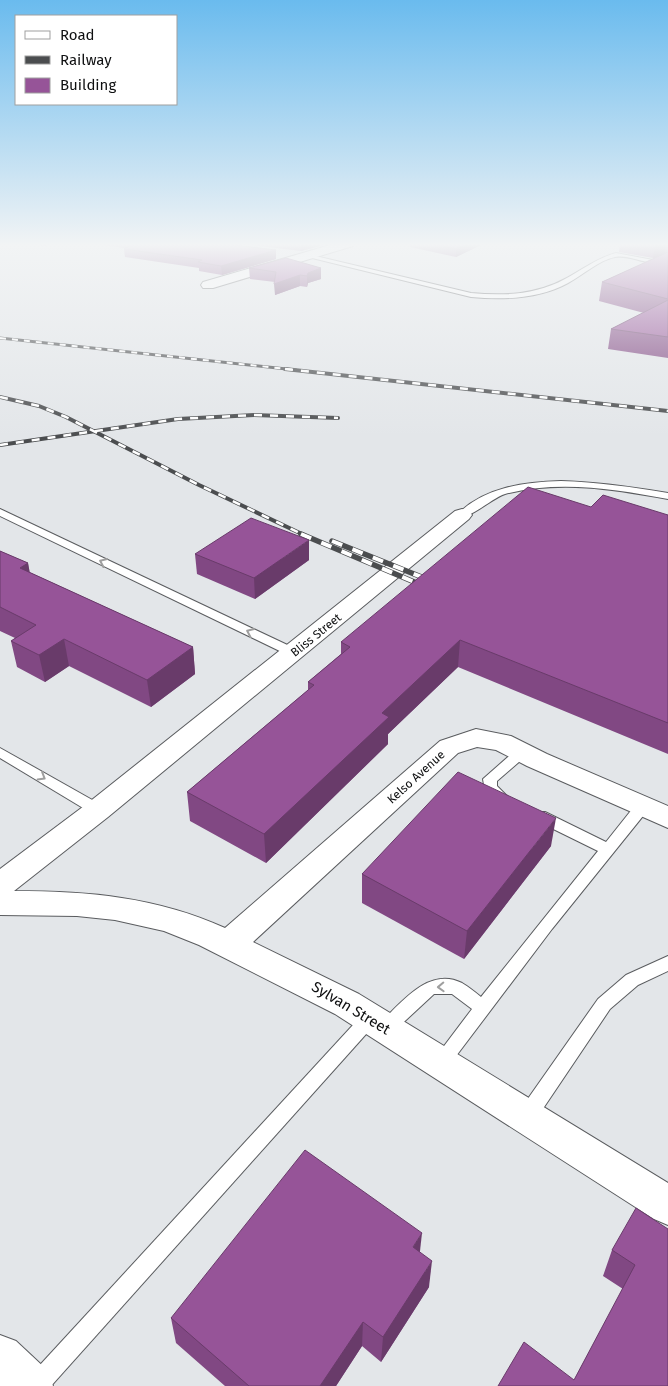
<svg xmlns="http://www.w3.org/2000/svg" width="668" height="1386" viewBox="0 0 668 1386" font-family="'Fira Sans',sans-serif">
<rect width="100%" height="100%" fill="#e3e6e9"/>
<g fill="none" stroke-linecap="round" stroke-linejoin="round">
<defs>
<g id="service">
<path d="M616,253L653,260L668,256V260C645,268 634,254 615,257C599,260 583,275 568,283C539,299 504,300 471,297L304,256L307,254L471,293C503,296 536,295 565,279C582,270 597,258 616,253Z"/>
<path d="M561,481C597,482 632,487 668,493V499C614,489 559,480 505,494C492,498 469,520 458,517L457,515C483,487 525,482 561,481Z"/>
<path d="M0,509L298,650L300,653L294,657L290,656L0,516Z"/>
<path d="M0,748L103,806L105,810L103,814H93L0,758Z"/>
<path d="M522,748L527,749L529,752L527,755L497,781V786L509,798L507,801C497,804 492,797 485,791L483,779L517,749Z"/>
<path d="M642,802L647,803L649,807L647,811L552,929L447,1068L441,1070L435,1068L432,1062L472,1009L452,994H434L392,1033L386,1036L380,1033L377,1028L380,1023C401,1003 429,966 462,983C469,987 475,992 481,997L598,851L535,820L533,816L535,812H545L606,842L637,803Z"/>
<path d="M668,956V971L638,985L610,1009L534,1122L527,1125L520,1122L518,1116L520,1110L598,999L626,975Z"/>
<path d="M370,1011L376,1013L379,1018L376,1023L51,1386H25L28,1378L364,1013Z"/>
</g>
<g id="minor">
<path d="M337,243H355L353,246L213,288H203L201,285L203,282Z"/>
<path d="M462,509L469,511L472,515L469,519L108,817L14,891C88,891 157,897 225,928L440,741L476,729L511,736L547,754L668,806V828L527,766L496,750L477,747L458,753L253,942L359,994L668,1183V1225L654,1219L335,1014L199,945L164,931L115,920L77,916L0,915V869L88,803L455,511Z"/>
<path d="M0,1335L16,1341L47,1370L53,1386H0Z"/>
</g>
</defs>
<!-- service casing -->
<use href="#service" stroke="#5a5c5f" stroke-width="2"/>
<!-- minor casing -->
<use href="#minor" stroke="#5a5c5f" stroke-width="2"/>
<!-- service -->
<use href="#service" fill="#fff" fill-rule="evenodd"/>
<!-- minor -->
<use href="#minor" fill="#fff" fill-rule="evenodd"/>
<defs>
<path id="rail-far2" d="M0,338L296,370"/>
<g id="rail-far1">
<path d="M285,369L668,411"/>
<path d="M0,397L39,406L66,417L199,485L304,535"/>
<path d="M0,445L178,419L254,415L338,418"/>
</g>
<g id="rail">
<path d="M301,534L426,587"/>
<path d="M332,541L434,582"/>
</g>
</defs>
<!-- rail-far2 casing -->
<use href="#rail-far2" stroke="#4b4d4f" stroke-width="3"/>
<!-- rail-far1 casing -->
<use href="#rail-far1" stroke="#4b4d4f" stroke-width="4"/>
<!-- rail casing -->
<use href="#rail" stroke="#4b4d4f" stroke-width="5.5"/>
<!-- rail-far2 -->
<use href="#rail-far2" stroke="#fff" stroke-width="2" stroke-dasharray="6" stroke-linecap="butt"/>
<!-- rail-far1 -->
<use href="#rail-far1" stroke="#fff" stroke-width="2.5" stroke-dasharray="8" stroke-linecap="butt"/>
<!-- rail -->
<use href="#rail" stroke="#fff" stroke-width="4" stroke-dasharray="11" stroke-linecap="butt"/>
</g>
<!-- wall -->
<g fill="#814883">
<path d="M19,243H53L45,246Z"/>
<path d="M87,243H219L276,250V259L222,275L199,271V268L125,257L124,249L125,248Z"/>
<path d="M237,243H328L323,245L301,251Z"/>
<path d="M410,243H485L456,257L410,247Z"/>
<path d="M620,243H668V358L608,349L611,329L644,313L599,301L602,282L658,257L653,258L619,252Z"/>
<path d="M249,268H321V279L308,283L307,287L300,286L275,295V282L250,279Z"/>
<path d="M591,507L668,515V754L458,667L388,734V744L266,863L190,821L187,792L308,690V682L341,654V642Z"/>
<path d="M0,551L28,563L29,572L193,647L195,674L151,707L69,666L45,682L17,667L11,641L15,638L0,631Z"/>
<path d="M195,554L309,560L255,599L197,574Z"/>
<path d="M551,846L464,959L362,903V874Z"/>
<path d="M668,1229L574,1380L623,1289L603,1276L612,1250Z"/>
<path d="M420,1252L429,1287L381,1362L362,1346L336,1386H225L176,1343L171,1318Z"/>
</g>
<!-- shaded-wall -->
<g fill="#693b6a">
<path d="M44,243H53L45,246Z"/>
<path d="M301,243H328L323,245L301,251Z"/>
<path d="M469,243H485L456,257V249Z"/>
<path d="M656,243H668V246H666L664,256L653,258Z"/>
<path d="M276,250V259L222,275L221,266Z"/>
<path d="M321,268V279L308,283L307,287V276L308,273Z"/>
<path d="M300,275V286L275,295L274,284Z"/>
<path d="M309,540V560L255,599L254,578Z"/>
<path d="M28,563L33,589L20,568Z"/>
<path d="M64,639L69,666L45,682L39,655Z"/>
<path d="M460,640L458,667L388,734V744L266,863L264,834L382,713Z"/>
<path d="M193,647L195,674L151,707L147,680Z"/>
<path d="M556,818L551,846L464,959L467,931Z"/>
<path d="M422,1233L419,1260L413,1247Z"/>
<path d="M432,1261L429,1287L381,1362L383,1337Z"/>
<path d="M363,1322L362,1346L336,1386H320Z"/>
</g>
<!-- building -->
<g fill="#965498" stroke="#693b6a">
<path d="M135,243H219L276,250L221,266L198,262L202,260L124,249Z"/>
<path d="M430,243H447L458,245L462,243H469L456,249Z"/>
<path d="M668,252V299L602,282Z"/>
<path d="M286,258L321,268L308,273L307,276L300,275L274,284L276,272L249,268Z"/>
<path d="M668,300V337L611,329Z"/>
<path d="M528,487L591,507L603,495L668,515V723L460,640L382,713L389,717L264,834L187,792L314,685L308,682L350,647L341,642Z"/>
<path d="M251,518L309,540L254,578L195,554Z"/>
<path d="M0,551L28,563L20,568L193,647L147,680L64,639L39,655L11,641L36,625L0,607Z"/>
<path d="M458,772L556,818L467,931L362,874Z"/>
<path d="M305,1150L422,1233L413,1247L432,1261L383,1337L363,1322L320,1386H249L171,1318Z"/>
<path d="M636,1208L668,1229V1386H498L524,1342L574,1380L635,1265L612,1250Z"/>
</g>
<!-- one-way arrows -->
<defs><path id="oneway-chevron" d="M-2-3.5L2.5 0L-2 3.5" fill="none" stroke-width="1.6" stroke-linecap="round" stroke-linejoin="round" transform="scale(1.25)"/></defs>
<g stroke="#9f9f9f">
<use href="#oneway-chevron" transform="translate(103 562) rotate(-155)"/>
<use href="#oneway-chevron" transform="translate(250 632) rotate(-155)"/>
<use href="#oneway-chevron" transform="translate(42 777) rotate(31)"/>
<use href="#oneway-chevron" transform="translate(441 987) rotate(178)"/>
</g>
<!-- sky -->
<linearGradient id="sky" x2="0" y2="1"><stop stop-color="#6abbee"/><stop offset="0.56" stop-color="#f2f4f5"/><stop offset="1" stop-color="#f2f4f5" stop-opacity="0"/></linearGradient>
<rect width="668" height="437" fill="url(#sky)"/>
<g text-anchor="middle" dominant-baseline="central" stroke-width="4" stroke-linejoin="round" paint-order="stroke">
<!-- street labels -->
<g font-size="12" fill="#0e0f10" stroke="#fff">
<text transform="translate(316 635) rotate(-39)">Bliss Street</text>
<text transform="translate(416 777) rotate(-42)">Kelso Avenue</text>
</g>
<!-- near-street labels -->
<g font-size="15" fill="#0e0f10" stroke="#fff">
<text transform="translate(351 1008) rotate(31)">Sylvan Street</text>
</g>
</g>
<!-- legend -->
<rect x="15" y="15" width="162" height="90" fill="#ffffff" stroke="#9f9f9f"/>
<rect x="25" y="31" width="25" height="8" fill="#ffffff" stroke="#9f9f9f"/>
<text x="60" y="40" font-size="15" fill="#0e0f10">Road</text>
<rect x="25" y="56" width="25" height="8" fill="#4b4d4f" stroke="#9f9f9f"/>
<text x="60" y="65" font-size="15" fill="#0e0f10">Railway</text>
<rect x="25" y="78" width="25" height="15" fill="#965498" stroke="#9f9f9f"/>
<text x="60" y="90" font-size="15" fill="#0e0f10">Building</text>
</svg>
